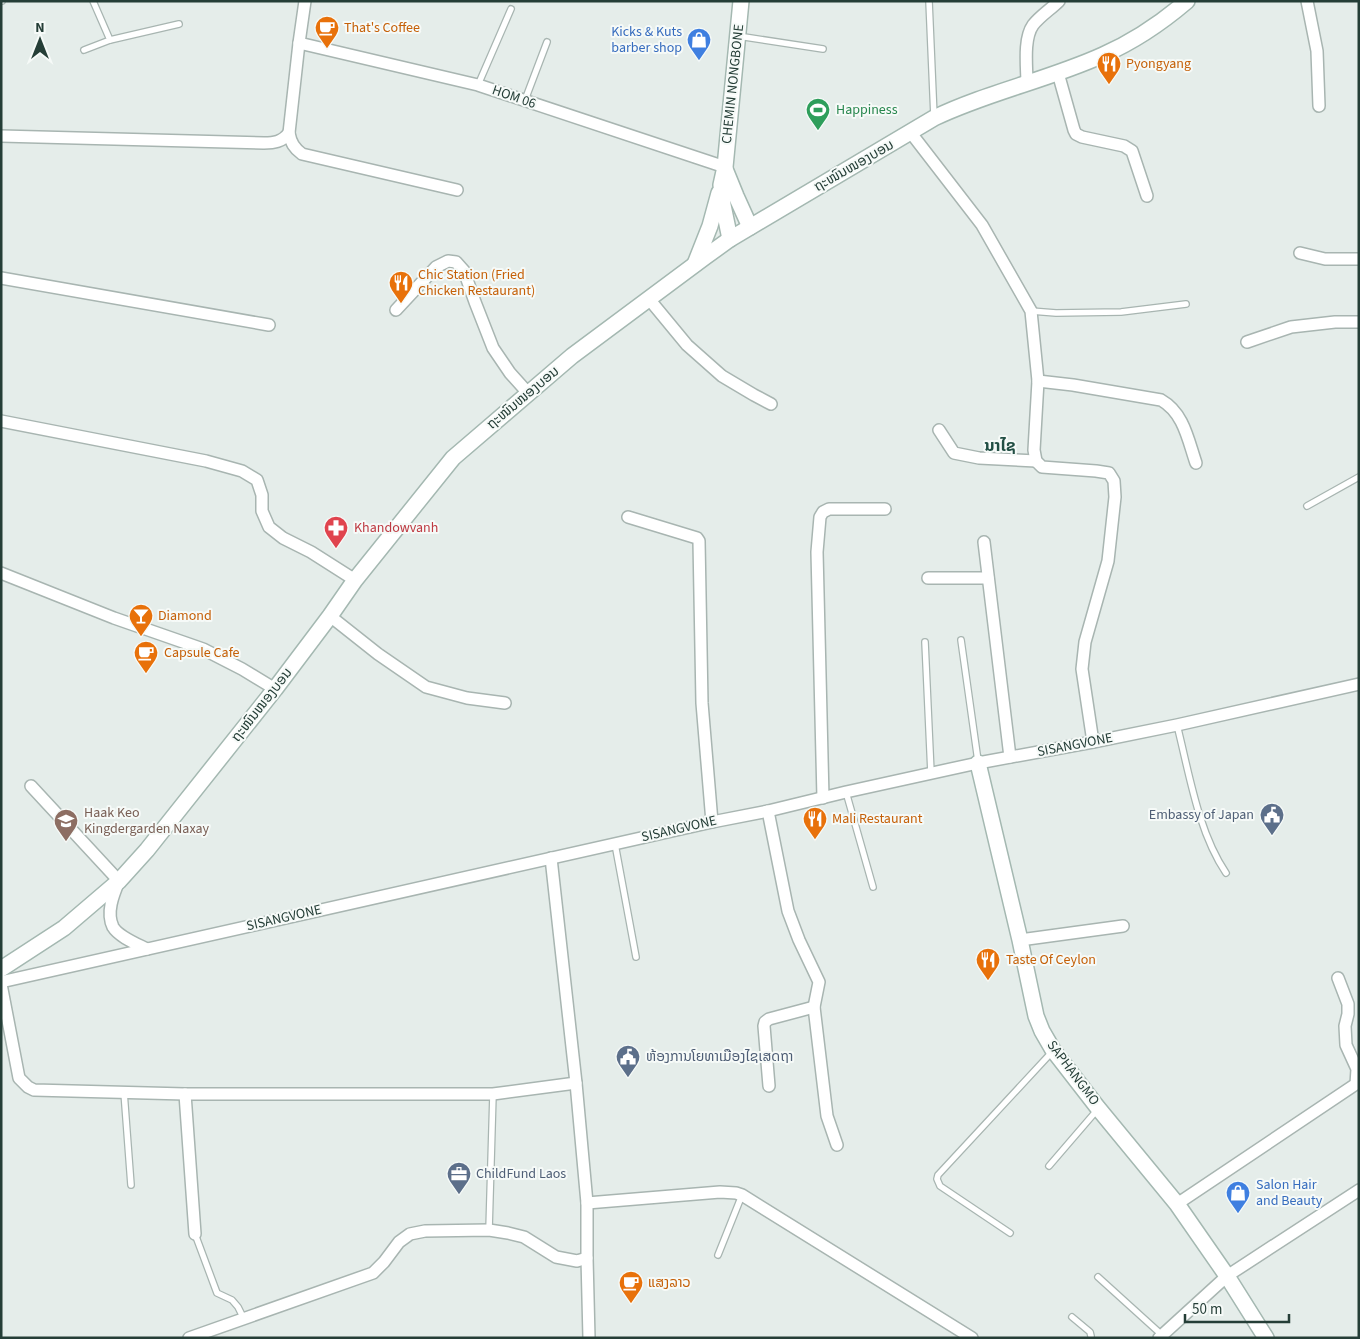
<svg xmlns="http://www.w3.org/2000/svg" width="1360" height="1339" viewBox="0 0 1360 1339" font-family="'Source Sans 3','Noto Sans Lao',sans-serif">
<rect width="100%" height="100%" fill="#e5edea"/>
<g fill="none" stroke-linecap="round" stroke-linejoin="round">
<defs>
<g id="lane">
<path d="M1,1H2"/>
<path d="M929,1L934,117"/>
<path d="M738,36L823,49"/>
<path d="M110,40L179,24"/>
<path d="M84,50L110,40L93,1"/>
<path d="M478,85L511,9"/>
<path d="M525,100L547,42"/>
<path d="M1031,311L1056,313L1121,312L1186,304"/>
<path d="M1307,506L1359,477"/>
<path d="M961,640L978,761"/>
<path d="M925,642L931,773"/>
<path d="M1177,725C1189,772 1198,832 1226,873"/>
<path d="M846,792L873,887"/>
<path d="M615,844L636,957"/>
<path d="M124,1092L131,1185"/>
<path d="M1049,1166L1098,1109"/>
<path d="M489,1230L493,1094"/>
<path d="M1010,1233L940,1186L937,1179L938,1175L1052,1052"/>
<path d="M195,1234L217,1293L232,1300L238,1307L244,1319"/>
<path d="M718,1255L742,1195"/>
<path d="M1098,1277L1162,1335"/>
<path d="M1072,1317L1090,1332L1091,1336V1338"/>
</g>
<g id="street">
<path d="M305,1L299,43L289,133C291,143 294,148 302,154L457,190"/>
<path d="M1307,1L1317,51L1319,106"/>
<path d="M299,43L478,85L725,167"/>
<path d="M1058,73L1074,130L1076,134L1082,137L1124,146L1132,151L1147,196"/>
<path d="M1027,84C1027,68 1023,39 1033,25C1040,16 1051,9 1059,1"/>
<path d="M911,133L982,225L1031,311L1038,381L1034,450L1036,461L1042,467L1096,471L1109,473L1114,481L1115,497L1108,561L1085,642L1082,669L1093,742"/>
<path d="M1,136L264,143C274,143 282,142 289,133"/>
<path d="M1300,253L1325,259H1359"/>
<path d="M1,278L269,325"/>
<path d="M649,299L687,345L722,376L754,395L771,404"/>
<path d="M396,310L436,267L448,261L456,262L464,271L475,302L493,348L510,373L528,393"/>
<path d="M1247,342L1291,327L1335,322H1359"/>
<path d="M1038,381L1073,385L1161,400C1184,413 1188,440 1196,463"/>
<path d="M1,421L206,461L242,471L257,480L262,495V511L269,527L283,538L311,552L355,580"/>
<path d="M939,430L954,453L979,458L1036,461"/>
<path d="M628,517L697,538L699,541L702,703L712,822"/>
<path d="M984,542L1010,757"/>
<path d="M1,573L114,618L203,649L242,669L275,689"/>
<path d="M928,578H988"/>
<path d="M330,616L378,654L426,687L467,698L505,703"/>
<path d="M31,786L119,881C113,895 106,913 113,927C119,937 137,944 147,949"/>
<path d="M823,798L817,552L820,517L823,512L829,509H885"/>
<path d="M768,811L788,911L799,940L819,982L814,1007L827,1116L837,1145"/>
<path d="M551,858L576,1083L587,1203V1258L589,1338"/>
<path d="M1020,940L1123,926"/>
<path d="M1,982L712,822L768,811L846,792L978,763L1093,742L1177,725L1359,684"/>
<path d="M1,984L19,1078L28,1087L34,1090L185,1094H493L576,1083"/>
<path d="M769,1086L764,1026L765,1022L769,1019L814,1007"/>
<path d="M185,1094L195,1234"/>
<path d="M587,1203L720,1192L736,1193L742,1195L972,1338"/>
<path d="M1177,1204L1356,1084L1357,1069L1346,1045L1345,1026L1348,1014V1004L1338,978"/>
<path d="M189,1338L373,1273L384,1262L399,1242L410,1234L425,1231L489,1230L508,1233L524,1237L556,1257L577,1261L587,1258"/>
<path d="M1159,1338L1227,1276L1359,1190"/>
</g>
<g id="secondary">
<path d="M725,169L736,196L750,227"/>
<path d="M730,239L723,205L721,185L725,167L741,1"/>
<path d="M695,264L710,226L719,193"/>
<path d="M978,763L1020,940L1036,1016L1042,1031L1053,1050L1098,1108L1177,1204L1227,1276L1266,1338"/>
<path d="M1,969L64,928L119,881L147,850L275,689L330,616L355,580L453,458L572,356L705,257L730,239L934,118C988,92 1048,80 1103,55C1135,41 1160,24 1187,1"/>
</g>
</defs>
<!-- lane casing -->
<use href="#lane" stroke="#a8b5b1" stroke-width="8"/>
<!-- street casing -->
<use href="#street" stroke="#a8b5b1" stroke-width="14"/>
<!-- secondary casing -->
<use href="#secondary" stroke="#a4b8b1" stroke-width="18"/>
<!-- lane -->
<use href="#lane" stroke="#fff" stroke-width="5.5"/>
<!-- street -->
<use href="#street" stroke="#fff" stroke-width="11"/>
<!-- secondary -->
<use href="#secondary" stroke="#fff" stroke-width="15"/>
</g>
<!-- icons -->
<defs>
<symbol id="cafe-pin" viewBox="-11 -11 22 30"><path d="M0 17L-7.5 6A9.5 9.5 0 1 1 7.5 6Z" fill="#e8710a" stroke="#f6faf8"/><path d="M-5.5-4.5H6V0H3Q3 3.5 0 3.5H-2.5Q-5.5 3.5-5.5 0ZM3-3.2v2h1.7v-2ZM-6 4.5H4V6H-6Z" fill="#fff"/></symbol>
<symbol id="shop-pin" viewBox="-11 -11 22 30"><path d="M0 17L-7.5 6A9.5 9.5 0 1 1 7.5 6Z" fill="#3f7fe0" stroke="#f6faf8"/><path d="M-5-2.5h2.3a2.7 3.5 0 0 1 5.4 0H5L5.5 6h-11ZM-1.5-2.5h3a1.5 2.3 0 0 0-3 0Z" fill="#fff"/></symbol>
<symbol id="restaurant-pin" viewBox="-11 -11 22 30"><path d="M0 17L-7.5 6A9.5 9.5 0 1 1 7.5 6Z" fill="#e8710a" stroke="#f6faf8"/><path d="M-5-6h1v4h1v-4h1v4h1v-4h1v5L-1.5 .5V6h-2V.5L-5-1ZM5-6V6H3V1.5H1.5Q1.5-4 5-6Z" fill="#fff"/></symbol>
<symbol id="stadium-pin" viewBox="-11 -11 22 30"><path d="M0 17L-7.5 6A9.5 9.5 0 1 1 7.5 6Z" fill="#2e9e5b" stroke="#f6faf8"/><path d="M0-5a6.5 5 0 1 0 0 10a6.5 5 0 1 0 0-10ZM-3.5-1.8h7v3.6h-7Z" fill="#fff"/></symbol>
<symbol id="pharmacy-pin" viewBox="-11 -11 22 30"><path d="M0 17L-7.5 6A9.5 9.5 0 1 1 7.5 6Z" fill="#e0444e" stroke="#f6faf8"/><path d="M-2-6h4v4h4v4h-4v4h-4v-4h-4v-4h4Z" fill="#fff"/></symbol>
<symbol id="bar-pin" viewBox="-11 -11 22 30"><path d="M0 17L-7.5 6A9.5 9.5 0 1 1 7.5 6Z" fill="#e8710a" stroke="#f6faf8"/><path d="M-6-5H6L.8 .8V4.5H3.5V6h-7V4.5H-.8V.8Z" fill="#fff"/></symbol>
<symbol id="civic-pin" viewBox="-11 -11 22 30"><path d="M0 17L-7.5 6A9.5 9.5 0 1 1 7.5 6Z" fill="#5c6f8a" stroke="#f6faf8"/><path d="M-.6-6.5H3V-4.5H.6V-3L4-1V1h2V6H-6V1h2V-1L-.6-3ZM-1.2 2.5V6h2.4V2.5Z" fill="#fff"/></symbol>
<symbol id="school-pin" viewBox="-11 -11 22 30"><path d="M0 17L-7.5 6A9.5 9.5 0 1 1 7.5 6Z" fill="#8d6e63" stroke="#f6faf8"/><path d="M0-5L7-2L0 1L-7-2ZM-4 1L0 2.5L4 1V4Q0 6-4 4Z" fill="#fff"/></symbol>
<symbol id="office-pin" viewBox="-11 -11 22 30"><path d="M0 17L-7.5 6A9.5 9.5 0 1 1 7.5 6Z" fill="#5c6f8a" stroke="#f6faf8"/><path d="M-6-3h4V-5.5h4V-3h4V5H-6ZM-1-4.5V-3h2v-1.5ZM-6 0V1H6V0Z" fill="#fff"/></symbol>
</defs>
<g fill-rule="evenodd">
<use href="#cafe-pin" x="313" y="14" width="28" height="38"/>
<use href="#shop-pin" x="685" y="26" width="28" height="38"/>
<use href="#restaurant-pin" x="1095" y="50" width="28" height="38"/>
<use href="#stadium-pin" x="804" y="96" width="28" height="38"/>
<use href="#restaurant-pin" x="387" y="269" width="28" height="38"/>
<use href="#pharmacy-pin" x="322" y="514" width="28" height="38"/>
<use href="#bar-pin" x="127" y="602" width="28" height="38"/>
<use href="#cafe-pin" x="132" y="639" width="28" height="38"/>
<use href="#civic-pin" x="1258" y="801" width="28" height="38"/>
<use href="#restaurant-pin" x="801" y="805" width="28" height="38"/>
<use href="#school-pin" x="52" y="807" width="28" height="38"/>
<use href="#restaurant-pin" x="974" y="946" width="28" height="38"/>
<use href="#civic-pin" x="614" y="1043" width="28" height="38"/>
<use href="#office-pin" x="445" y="1160" width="28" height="38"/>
<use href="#shop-pin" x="1224" y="1179" width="28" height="38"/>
<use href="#cafe-pin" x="617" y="1269" width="28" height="38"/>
</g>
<g text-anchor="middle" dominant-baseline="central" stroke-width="4" stroke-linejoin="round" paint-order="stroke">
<!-- food labels -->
<g font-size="14" fill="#c56008" stroke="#f6faf8" text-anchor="start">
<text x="344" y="28">That's Coffee</text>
<text x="1126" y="64">Pyongyang</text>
<text x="418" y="275">Chic Station (Fried<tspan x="418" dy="16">Chicken Restaurant)</tspan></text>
<text x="158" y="616">Diamond</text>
<text x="164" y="653">Capsule Cafe</text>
<text x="832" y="819">Mali Restaurant</text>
<text x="1006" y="960">Taste Of Ceylon</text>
<text x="648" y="1283">ແສງລາວ</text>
</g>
<!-- shop labels -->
<g font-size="14" fill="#366cbe" stroke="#f6faf8" text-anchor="end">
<text x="682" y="32">Kicks &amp; Kuts<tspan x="682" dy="16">barber shop</tspan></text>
<text x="1256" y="1185" text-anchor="start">Salon Hair<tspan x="1256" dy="16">and Beauty</tspan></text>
</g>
<!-- street labels -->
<g font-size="14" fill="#253e37" stroke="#f6faf8">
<text transform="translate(733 84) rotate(-84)">CHEMIN NONGBONE</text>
<text transform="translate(514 97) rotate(19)">HOM 06</text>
<text transform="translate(854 166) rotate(-30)">ຖະໜົນໜອງບອນ</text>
<text transform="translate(523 398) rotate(-40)">ຖະໜົນໜອງບອນ</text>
<text transform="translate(262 705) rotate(-52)">ຖະໜົນໜອງບອນ</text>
<text transform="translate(1075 745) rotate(-11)">SISANGVONE</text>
<text transform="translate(679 829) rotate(-13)">SISANGVONE</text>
<text transform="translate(284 918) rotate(-13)">SISANGVONE</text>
<text transform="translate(1073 1073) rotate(53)">SAPHANGMO</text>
</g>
<!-- leisure labels -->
<g font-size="14" fill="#27864d" stroke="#f6faf8" text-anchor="start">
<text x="836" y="110">Happiness</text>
</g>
<!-- health labels -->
<g font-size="14" fill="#be3a42" stroke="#f6faf8" text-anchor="start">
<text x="354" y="528">Khandowvanh</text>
</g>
<!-- education labels -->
<g font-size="14" fill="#785e54" stroke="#f6faf8" text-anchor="start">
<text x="84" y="813">Haak Keo<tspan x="84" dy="16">Kingdergarden Naxay</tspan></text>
</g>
<!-- service labels -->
<g font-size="14" fill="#4e5e75" stroke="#f6faf8" text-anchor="start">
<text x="1254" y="815" text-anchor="end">Embassy of Japan</text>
<text x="646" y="1057">ຫ້ອງການໂຍທາເມືອງໄຊເສດຖາ</text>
<text x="476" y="1174">ChildFund Laos</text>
</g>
<!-- quarter labels -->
<g font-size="16" font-weight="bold" fill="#224f44" stroke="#f6faf8">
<text x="1000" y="446">ນາໄຊ</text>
</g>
</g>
<!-- border -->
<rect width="1360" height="1339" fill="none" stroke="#253e37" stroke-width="5"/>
<!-- north arrow -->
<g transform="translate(40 40)" stroke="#f6faf8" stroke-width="4" paint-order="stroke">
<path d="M0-4L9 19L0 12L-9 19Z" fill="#253e37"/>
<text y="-8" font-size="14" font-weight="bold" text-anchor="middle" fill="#253e37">N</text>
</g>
<!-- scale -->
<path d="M1185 1314v8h104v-8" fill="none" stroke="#253e37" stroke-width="2.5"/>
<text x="1192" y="1314" font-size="15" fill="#253e37" stroke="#f6faf8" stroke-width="4" paint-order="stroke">50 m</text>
</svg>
